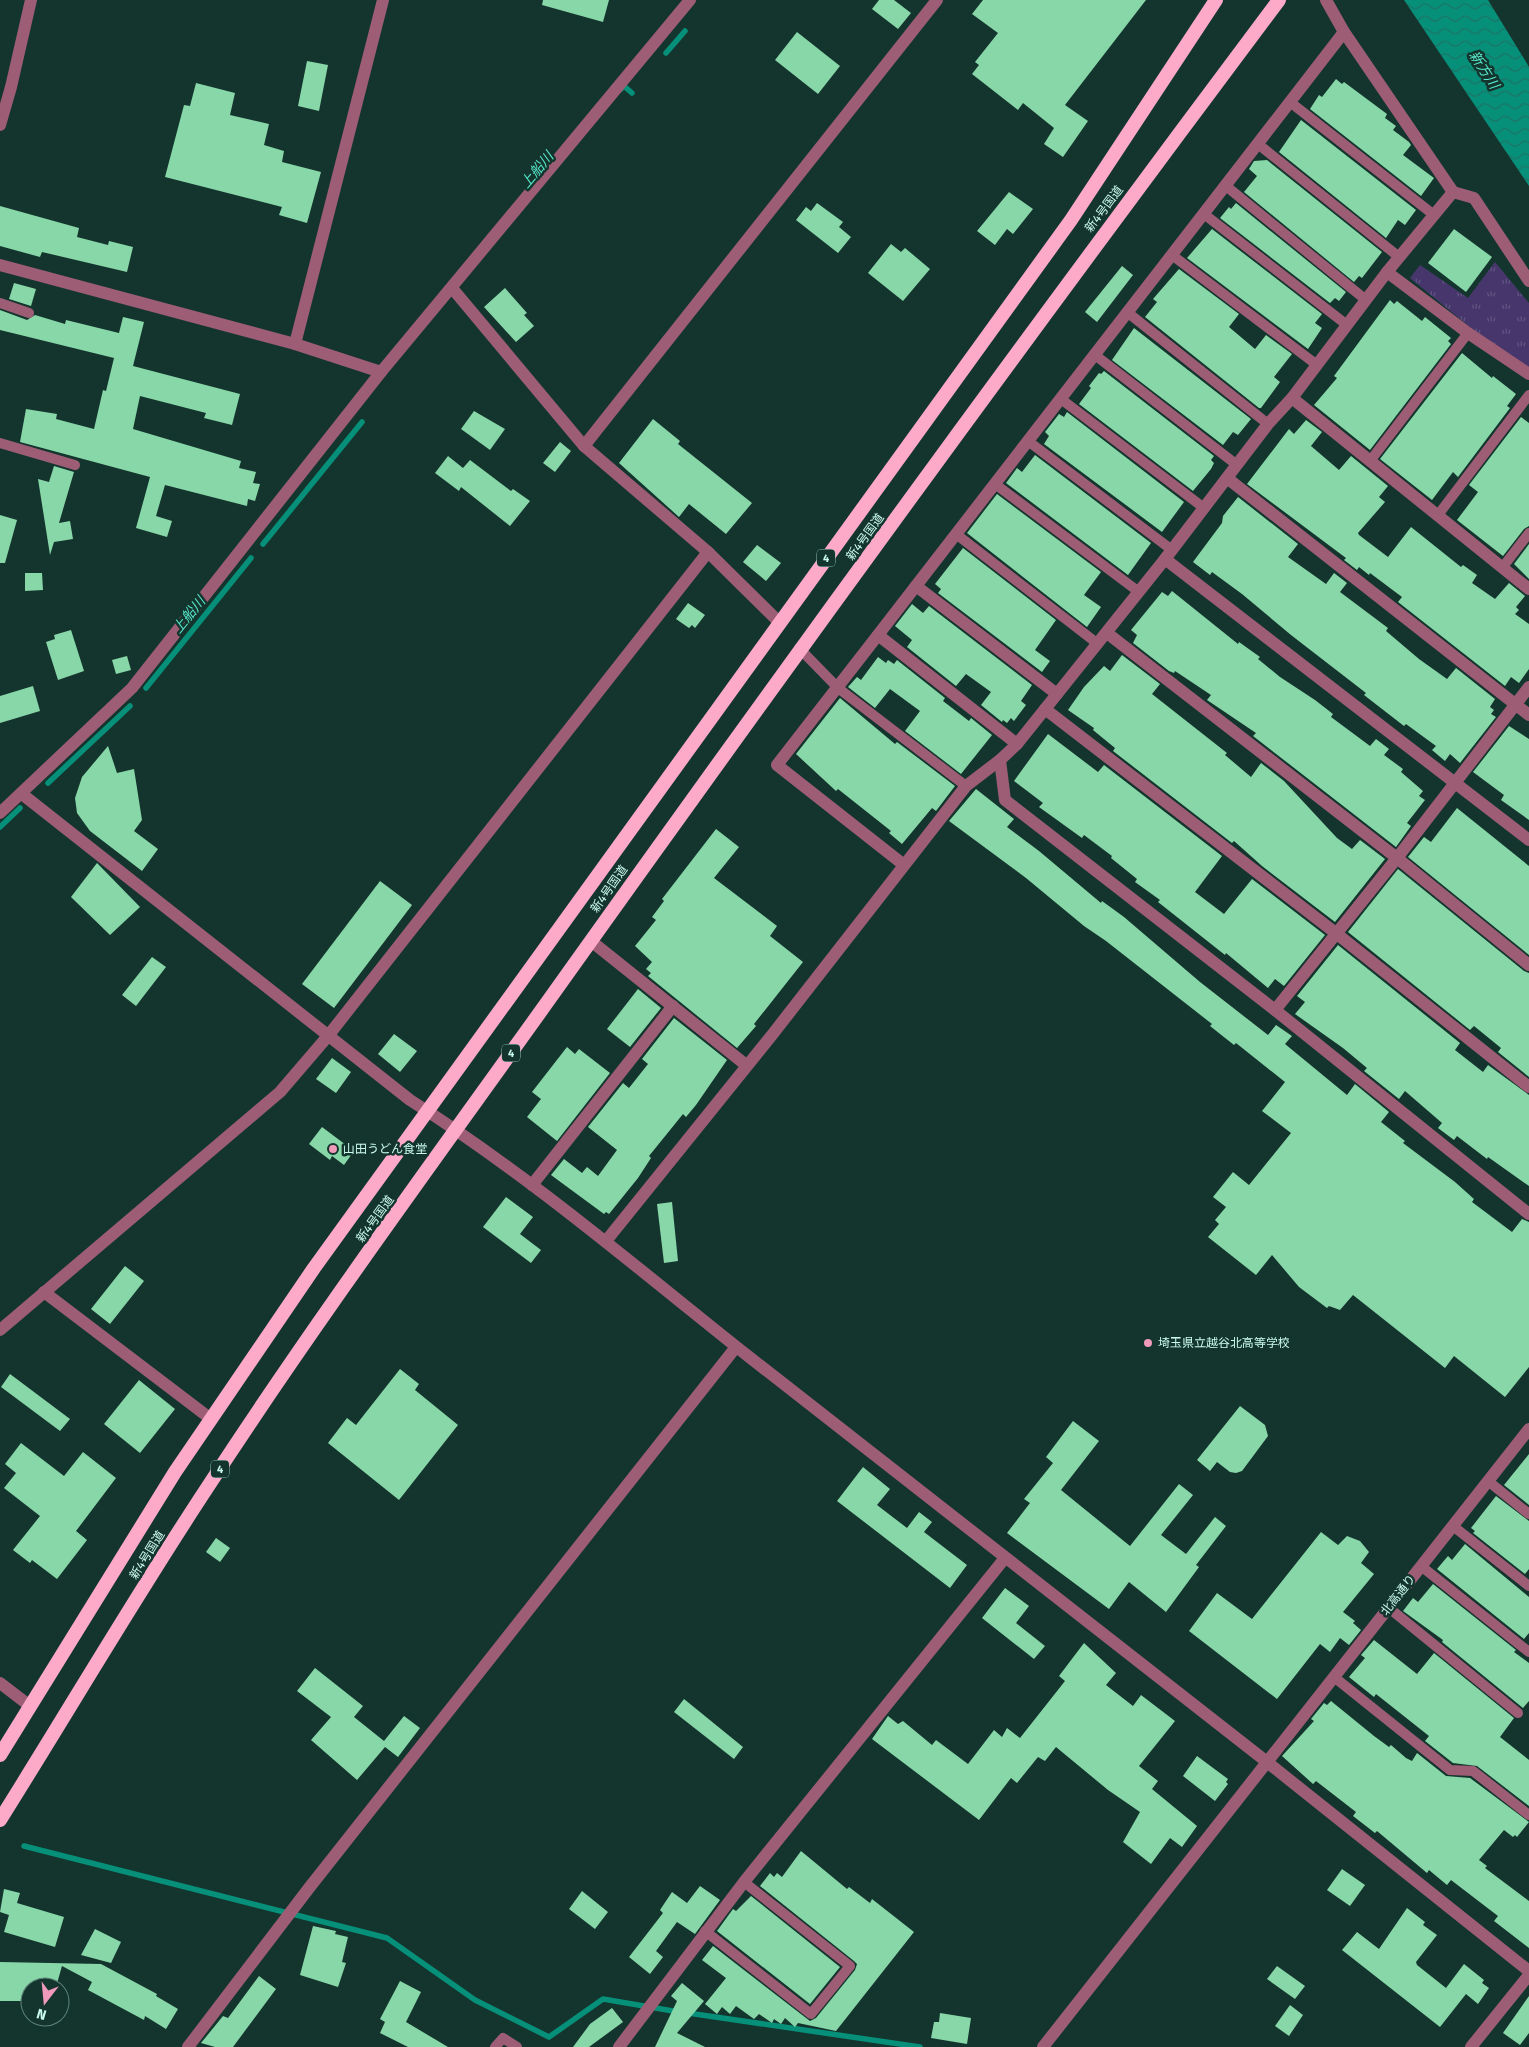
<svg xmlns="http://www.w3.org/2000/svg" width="1529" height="2047" viewBox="0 0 1529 2047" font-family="'Fira Sans','Noto Sans JP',sans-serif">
<defs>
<pattern id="park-tufts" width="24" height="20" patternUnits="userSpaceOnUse" patternTransform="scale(1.25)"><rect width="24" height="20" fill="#47366c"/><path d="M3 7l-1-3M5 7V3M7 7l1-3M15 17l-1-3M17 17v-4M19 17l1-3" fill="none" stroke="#605481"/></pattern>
<pattern id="water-waves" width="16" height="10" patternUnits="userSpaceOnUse" patternTransform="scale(1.25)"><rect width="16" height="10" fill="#06907a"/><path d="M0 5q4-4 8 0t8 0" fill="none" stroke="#1c7466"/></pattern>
</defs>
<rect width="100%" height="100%" fill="#14352e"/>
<!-- park -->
<path fill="url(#park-tufts)" d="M1495,262L1529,303V369L1471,328L1410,278L1420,265L1468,298Z"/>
<!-- water -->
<path fill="url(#water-waves)" d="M1404,0H1488L1529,67V186Z"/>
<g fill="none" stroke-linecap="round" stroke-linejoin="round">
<!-- stream -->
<g stroke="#06907a" stroke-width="5.5">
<path d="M666,53L685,31"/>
<path d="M621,89L624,86L632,93"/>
<path d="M263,544L362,422"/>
<path d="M146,688L251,558"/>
<path d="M48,783L130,706"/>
<path d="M0,827L20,808"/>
<path d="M24,1846L387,1938L475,2000L549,2037L603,1999L679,2012"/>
<path d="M688,2013L920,2047"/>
</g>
</g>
<!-- building -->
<g fill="#88d7a8">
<path d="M543,0H609L603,22L542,5Z"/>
<path d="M879,0H894L911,13L898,29L872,9Z"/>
<path d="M983,0H1146L1065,105L1088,121L1063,157L1044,144L1054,128L1023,103L1018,110L972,74L979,65L975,62L998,33L972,14Z"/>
<path d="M797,32L840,66L818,94L775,60Z"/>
<path d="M307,61L328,65L319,111L298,106Z"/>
<path d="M1336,79L1342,84L1344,82L1387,114L1385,118L1396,126L1393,130L1409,142L1411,145L1403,155L1434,178L1421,196L1310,109L1319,95L1322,97Z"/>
<path d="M196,83L235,93L230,115L269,124L264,145L284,151L282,162L321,172L307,223L279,215L282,207L165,177L184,105L190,106Z"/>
<path d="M1301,120L1416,210L1405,225L1398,220L1386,238L1279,152Z"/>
<path d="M1267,160L1382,252L1362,278L1359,276L1354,282L1244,192L1257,176L1249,169L1254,161Z"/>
<path d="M1009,192L1033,209L1013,234L1007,229L995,245L977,231Z"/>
<path d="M817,203L843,222L839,227L851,237L838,253L796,220L806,207L811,211Z"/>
<path d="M1236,203L1346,292L1339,301L1335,298L1330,303L1220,218L1229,207L1231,209Z"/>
<path d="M0,206L79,228L77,237L108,245L109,241L133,247L127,272L42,252L40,257L0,246Z"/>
<path d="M1212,229L1322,314L1315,323L1322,328L1308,349L1187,258Z"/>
<path d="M1454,229L1492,257L1466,292L1428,263Z"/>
<path d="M891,244L901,252L905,248L930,269L903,301L868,273Z"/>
<path d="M1122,266L1133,275L1097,322L1085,312Z"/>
<path d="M1179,269L1239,314L1229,327L1255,349L1266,335L1292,354L1274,377L1280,382L1261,408H1259L1145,317L1157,302L1153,299Z"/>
<path d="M14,283L36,289L31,306L9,299Z"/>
<path d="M505,288L527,313L524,315L534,326L516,342L484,307Z"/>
<path d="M1390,300L1394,304L1397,301L1422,321L1425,317L1451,338L1448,341L1451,344L1370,450L1314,405L1337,378L1334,376Z"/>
<path d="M0,310L27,320L35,315L65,324L66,320L119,333L123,317L144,322L133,366L240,394L232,425L204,418L206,413L140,396L133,429L241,461L239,468L256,472L253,483L260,484L255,501L248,499L247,506L165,485L156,516L172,521L167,537L136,528L150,477L20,442L26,409L57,414L56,419L94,429L103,390L106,391L114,358L0,330Z"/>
<path d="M1134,328L1251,419L1238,435L1233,432L1223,445L1112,360Z"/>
<path d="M1462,353L1492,378L1493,376L1516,394L1507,406L1510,408L1458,477L1453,472L1432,500L1380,459Z"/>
<path d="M1104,371L1214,456L1211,460L1214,463L1211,469L1193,491L1079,404L1091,388L1089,386L1099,373L1101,374Z"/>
<path d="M474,411L505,429L490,450L461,429Z"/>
<path d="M1067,412L1184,502L1162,532L1044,444L1049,436L1045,432L1059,414L1064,417Z"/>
<path d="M1521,417L1529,423V526L1524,529L1503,556L1457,520L1478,492L1469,485Z"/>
<path d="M653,419L680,441L678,444L752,503L726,534L689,504L679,517L619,463Z"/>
<path d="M1306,420L1322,432L1311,446L1339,470L1351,456L1388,486L1379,497L1385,502L1358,533L1359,535L1388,557L1411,527L1461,567L1463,565L1477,575L1472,583L1495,599L1509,583L1525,596L1516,607L1519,610L1515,614L1529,624V669L1519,683L1511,677L1505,686L1398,602L1402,597L1370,573L1369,575L1359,567L1357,570L1344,560L1346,558L1247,484L1289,429L1294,434Z"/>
<path d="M560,442L571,451L555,472L543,463Z"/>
<path d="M1035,455L1151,543L1128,575L1006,483L1017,468L1022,472Z"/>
<path d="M448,456L463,468L470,460L511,491L513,489L530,501L510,526L461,487L459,491L435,473Z"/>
<path d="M54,466L74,472L59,523L70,521L73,539L54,542L50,555L38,479L49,482Z"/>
<path d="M997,494L1101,572L1084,595L1101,607L1087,627L967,533Z"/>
<path d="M1238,497L1298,544L1288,557L1326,584L1334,573L1347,583L1340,592L1388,628L1386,631L1419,659L1447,679L1456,668L1495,699L1490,707L1494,710L1491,714L1496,717L1460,763L1450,754L1445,761L1432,750L1436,746L1406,724L1404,726L1364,695L1366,693L1291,635L1242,594L1212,572L1210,575L1193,562L1222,523L1223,516Z"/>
<path d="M0,515L17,520L5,563H0Z"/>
<path d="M1529,544V579L1514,564Z"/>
<path d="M757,545L781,563L766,581L743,562Z"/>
<path d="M963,548L1056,620L1035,650L1050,661L1042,672L938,593L941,589L935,584Z"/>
<path d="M25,573H42L43,590L25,591Z"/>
<path d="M1172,591L1238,644L1239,642L1260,657L1258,659L1280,677L1315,700L1333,714L1331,717L1362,740L1370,746L1376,739L1389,749L1384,755L1403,769L1401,772L1423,791L1419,796L1425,800L1407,823L1411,826L1396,847L1253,736L1256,733L1207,700L1211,695L1175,671L1174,673L1169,671L1133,643L1137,635L1131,630L1162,592L1168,596Z"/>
<path d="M688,603L705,615L695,628L692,625L689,628L676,619Z"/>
<path d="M912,604L923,613L929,606L1032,685L1021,701L1026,705L1014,721L1011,718L1007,723L1003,720L1002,722L981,705L991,692L966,674L956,686L907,647L912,640L895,626Z"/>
<path d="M71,630L84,671L58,680L46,642L55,639L54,635Z"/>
<path d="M1122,655L1160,684L1152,694L1227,753L1225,755L1251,777L1261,763L1284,781L1337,838L1352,849L1360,840L1385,859L1335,922L1262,866L1234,841L1232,843L1113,751L1115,748L1093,730L1094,728L1068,710L1084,687L1104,666L1110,671Z"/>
<path d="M127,656L131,670L116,674L112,660Z"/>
<path d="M878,657L886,663L888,660L894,664L897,660L945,698L943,701L969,721L971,718L992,735L961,774L905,731L920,711L890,689L875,708L848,687L857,677L861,680Z"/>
<path d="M33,686L40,711L0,723V696Z"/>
<path d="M840,698L895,744L897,742L955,786L936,811L932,808L902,844L889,833L891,831L838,789L836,791L796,754Z"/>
<path d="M1509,726L1529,739V820L1501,800L1504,795L1473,772Z"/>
<path d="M1048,734L1098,772L1104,765L1222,856L1195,892L1224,914L1252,879L1325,935L1284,986L1275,979L1268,988L1226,953L1225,955L1158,902L1160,900L1135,882L1137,879L1111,858L1112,856L1084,835L1082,838L1039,807L1043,803L1014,781Z"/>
<path d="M108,746L117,773L134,769L142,820L134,831L158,849L142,871L90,831L77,813L75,798L82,777Z"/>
<path d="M976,789L1014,819L1007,827L1039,851L1101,903L1102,901L1124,917L1200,982L1268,1035L1276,1025L1292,1036L1285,1044L1347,1095L1355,1084L1389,1112L1381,1122L1405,1141L1403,1143L1455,1182L1474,1199L1472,1202L1512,1232L1522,1219L1529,1222V1367L1505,1397L1454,1356L1445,1368L1353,1295L1340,1310L1329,1306L1327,1308L1299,1287L1272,1255L1256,1275L1208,1237L1219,1224L1215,1220L1226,1207L1213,1197L1233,1172L1249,1185L1291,1133L1262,1111L1285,1082L1236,1043L1234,1045L1210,1026L1212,1024L1106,941L1084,926L1026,878L949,821Z"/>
<path d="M1457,808L1529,866V955L1408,857L1424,837L1431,842Z"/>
<path d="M716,829L739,847L714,878L777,926L770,936L803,962L754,1024L756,1026L737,1048L648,976L651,973L646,969L652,962L635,946L656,920L652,917L664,901L662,899Z"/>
<path d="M97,863L140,907L110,935L71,897Z"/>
<path d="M1398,869L1524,971L1529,973V1077L1498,1052L1501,1048L1474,1026L1470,1030L1348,932Z"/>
<path d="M380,881L412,905L334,1008L302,984Z"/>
<path d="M1338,945L1460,1043L1455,1050L1483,1072L1488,1065L1529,1095V1186L1488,1157L1487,1159L1457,1136L1454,1140L1438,1128L1442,1123L1405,1091L1399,1099L1364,1071L1367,1068L1343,1048L1295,1014L1305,1002L1297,996Z"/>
<path d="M152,957L166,967L136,1006L122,995Z"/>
<path d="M638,989L661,1008L630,1047L607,1029Z"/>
<path d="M674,1018L727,1060L696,1105L686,1117L683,1114L649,1156L651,1158L638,1178L609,1214L606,1212L604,1214L551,1175L564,1159L582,1173L587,1167L598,1176L617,1150L588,1127L623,1083L629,1088L648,1064L642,1059Z"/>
<path d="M394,1034L417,1051L400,1072L378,1054Z"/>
<path d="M567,1047L575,1054L579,1049L610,1073L557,1141L527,1117L541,1099L532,1092Z"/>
<path d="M332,1058L351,1072L336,1093L316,1079Z"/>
<path d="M322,1127L354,1151L344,1165L332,1156L330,1160L309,1144Z"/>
<path d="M506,1197L533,1217L520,1234L541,1250L531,1263L483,1227Z"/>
<path d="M672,1202L678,1261L664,1263L657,1204Z"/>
<path d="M125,1266L144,1281L110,1324L91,1309Z"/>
<path d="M400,1369L419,1384L415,1390L458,1425L399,1500L328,1443L347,1418L356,1425Z"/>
<path d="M10,1374L70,1419L60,1431L1,1387Z"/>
<path d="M139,1380L175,1409L140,1453L104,1424Z"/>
<path d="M1240,1406L1265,1425L1268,1436L1242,1471L1236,1473L1230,1472L1217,1462L1210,1471L1197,1460Z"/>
<path d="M1073,1421L1099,1441L1061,1490L1130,1546L1179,1484L1193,1495L1161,1535L1186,1554L1215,1517L1226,1526L1196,1565L1199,1567L1166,1612L1129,1582L1109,1609L1007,1533L1030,1503L1024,1499L1053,1463L1046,1457Z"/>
<path d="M21,1443L64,1476L83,1452L116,1478L76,1531L87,1540L57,1579L32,1560L30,1563L13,1550L40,1516L4,1488L16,1473L5,1464Z"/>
<path d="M1529,1454V1505L1504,1485Z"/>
<path d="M863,1467L890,1489L877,1505L907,1528L919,1512L932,1522L924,1532L967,1565L950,1588L837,1501Z"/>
<path d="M1496,1496L1529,1521V1569L1525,1574L1473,1533L1475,1531L1471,1528Z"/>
<path d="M1321,1532L1338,1545L1347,1536L1360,1541L1369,1552L1361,1563L1374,1574L1343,1612L1355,1621L1353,1623L1361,1630L1349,1645L1340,1638L1330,1652L1320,1644L1277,1699L1189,1631L1217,1593L1252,1619Z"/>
<path d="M216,1538L230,1548L220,1562L206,1552Z"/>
<path d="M1465,1544L1529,1597V1633L1524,1639L1437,1569L1448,1556L1452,1560Z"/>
<path d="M1433,1584L1516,1650L1514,1652L1529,1663V1701L1523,1708L1442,1642L1443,1640L1403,1611L1413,1598L1418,1602Z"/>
<path d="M1005,1588L1029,1606L1016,1623L1045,1646L1034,1659L982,1618Z"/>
<path d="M1374,1640L1417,1674L1434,1653L1514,1718L1500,1737L1529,1760V1806L1477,1766L1453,1763L1425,1741L1429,1736L1376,1694L1374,1697L1349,1677L1365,1658L1361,1655Z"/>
<path d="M1084,1643L1116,1673L1106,1685L1133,1706L1141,1695L1175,1721L1139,1766L1158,1781L1152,1789L1197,1826L1182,1847L1170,1838L1151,1864L1123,1842L1140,1812L1108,1790L1056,1747L1045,1761L1038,1757L1017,1783L1011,1778L979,1820L872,1739L888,1716L898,1724L903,1721L932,1745L936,1740L968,1764L994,1730L1002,1737L1007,1728L1020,1738L1065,1681L1059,1676Z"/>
<path d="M315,1668L363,1706L354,1717L384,1741L404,1716L420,1728L398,1757L385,1747L357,1780L311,1740L331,1717L297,1691Z"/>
<path d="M684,1699L743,1747L734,1759L674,1712Z"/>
<path d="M1331,1701L1374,1736L1389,1747L1391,1745L1406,1758L1412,1761L1417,1753L1446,1776L1470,1778L1529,1822L1517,1837L1515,1835L1513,1837L1504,1830L1479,1860L1487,1866L1485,1868L1529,1901V1948L1494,1921L1498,1916L1451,1880L1447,1885L1429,1870L1427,1873L1377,1831L1375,1833L1353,1816L1356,1812L1316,1781L1313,1784L1282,1756L1314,1721L1311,1719L1324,1703L1327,1705Z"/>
<path d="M1197,1756L1228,1779L1226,1782L1228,1784L1215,1801L1183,1776Z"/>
<path d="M801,1851L847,1889L849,1887L870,1903L872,1899L914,1932L836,2031L798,2023L795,2027L785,2018L781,2024L774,2019L772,2023L759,2014L754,2019L736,2006L730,2014L722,2007L717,2014L705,2004L726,1978L702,1960L713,1946L810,2021L816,2018L855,1970L857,1964L854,1961L760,1886L770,1873L774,1877L777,1873L782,1877Z"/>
<path d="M1342,1869L1365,1885L1350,1906L1327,1890Z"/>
<path d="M700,1886L720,1900L695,1934L677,1922L656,1951L663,1957L650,1974L629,1957L663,1913L660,1910L672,1892L687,1903Z"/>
<path d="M4,1889L20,1893L17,1903L64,1917L55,1947L4,1932L9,1915L0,1912Z"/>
<path d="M582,1891L608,1912L595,1929L569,1909Z"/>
<path d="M751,1896L840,1967L810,2004L717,1931L733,1909L736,1911Z"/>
<path d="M1407,1908L1425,1922L1423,1925L1437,1935L1416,1962L1417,1965L1446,1988L1464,1964L1484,1980L1482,1983L1489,1988L1478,2004L1466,1994L1440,2027L1342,1950L1357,1932L1379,1949Z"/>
<path d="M313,1926L336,1931L335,1934L348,1937L342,1962L346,1963L338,1987L300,1975Z"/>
<path d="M95,1929L121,1942L111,1963L81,1955Z"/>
<path d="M0,1962L101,1964L157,1994L156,1996L178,2009L166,2029L145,2016L144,2020L88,1990L92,1982L62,1966L56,1987H30L27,2001H0Z"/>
<path d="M1277,1966L1305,1986L1295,1999L1267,1979Z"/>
<path d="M259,1976L276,1989L233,2047H215L201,2043L223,2016L228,2018Z"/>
<path d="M400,1981L421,1992L406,2022L448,2047H408L380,2033L385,2022L380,2019Z"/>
<path d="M682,1983L704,2001L677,2033L705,2047H655L677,2001L671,1996Z"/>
<path d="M1529,1996V2033L1520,2045L1503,2033Z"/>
<path d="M1290,2005L1303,2015L1289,2036L1275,2026Z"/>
<path d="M612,2008L623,2022L589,2047H573L590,2024Z"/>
<path d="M940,2013L971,2018L967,2044L931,2038L934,2022H939Z"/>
</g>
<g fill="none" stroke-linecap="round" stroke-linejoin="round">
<!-- service -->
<g stroke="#9d5d74" stroke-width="10">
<path d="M1290,102L1434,215"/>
<path d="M1258,144L1399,257"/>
<path d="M1226,186L1366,300"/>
<path d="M1204,214L1347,325"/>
<path d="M1172,255L1317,365"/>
<path d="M0,303L29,313"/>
<path d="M1127,312L1268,424"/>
<path d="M1095,355L1237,465"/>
<path d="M1061,399L1204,508"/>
<path d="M1028,441L1172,550"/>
<path d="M0,443L75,465"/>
<path d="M1370,461L1468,333"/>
<path d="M995,484L1139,592"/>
<path d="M1438,515L1529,395"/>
<path d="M956,534L1098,644"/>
<path d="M1502,568L1529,533"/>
<path d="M799,648L838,688L966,786"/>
<path d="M1488,1481L1529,1514"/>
<path d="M1453,1526L1529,1586"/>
<path d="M1421,1566L1529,1652"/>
<path d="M1389,1608L1518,1713"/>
<path d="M1334,1677L1450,1770L1473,1771L1529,1815"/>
<path d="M705,1931L811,2014L850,1966L744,1882"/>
<path d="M495,2047L503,2038L517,2047"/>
</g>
<!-- minor -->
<g stroke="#9d5d74" stroke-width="12">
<path d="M1326,0L1344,32L1453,192"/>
<path d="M0,125L11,87L31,0"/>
<path d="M0,265L295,344L381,372L690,0"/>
<path d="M1387,272L1468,333L1529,374"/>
<path d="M452,288L584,446L708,552L780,623"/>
<path d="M295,344L383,0"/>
<path d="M1292,398L1529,589"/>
<path d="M584,446L937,0"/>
<path d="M1227,478L1529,715"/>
<path d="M1165,559L1529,840"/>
<path d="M916,586L1057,694"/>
<path d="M1107,633L1397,858L1529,965"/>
<path d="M878,635L1344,32"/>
<path d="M1045,709L1337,934L1529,1087"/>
<path d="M1000,760L1005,800L1275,1010L1529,1214"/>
<path d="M904,865L777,765L878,635L1017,744"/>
<path d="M591,941L746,1065"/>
<path d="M1275,1010L1397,858L1529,687"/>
<path d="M532,1185L673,1006"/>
<path d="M606,1241L772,1035L966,786L1000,760L1017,744L1165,559L1268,424L1292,398L1387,272L1453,192L1474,198L1529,281"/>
<path d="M44,1292L211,1419"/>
<path d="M0,1330L280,1092L328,1036L708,552"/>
<path d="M0,1683L30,1706"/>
<path d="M1267,1762L1529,1971"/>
<path d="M188,2047L309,1888L736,1347"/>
<path d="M619,2047L744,1882L1005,1558"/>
<path d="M1471,2047L1529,1975"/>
</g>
<!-- tertiary -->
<g stroke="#9d5d74" stroke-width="12">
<path d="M22,794L410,1100C530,1176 637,1268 748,1356C921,1492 1094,1627 1267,1762"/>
<path d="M0,813L132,688L381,372"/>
<path d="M1043,2047L1529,1429"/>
</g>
<!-- trunk -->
<g stroke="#fda9c8" stroke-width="14">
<path d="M0,1755L175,1472L314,1268L1071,220L1216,0"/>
<path d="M0,1820C69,1710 135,1597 207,1488C323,1310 450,1139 573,966C805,641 1040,319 1279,0"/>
</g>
</g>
<!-- markers -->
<g fill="#ef9ab8" stroke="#14352e" stroke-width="2">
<circle cx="333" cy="1149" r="5"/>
<circle cx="1148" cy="1343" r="5"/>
</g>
<g text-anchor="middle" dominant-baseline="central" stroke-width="5" stroke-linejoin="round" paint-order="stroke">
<!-- shield labels -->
<g fill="#14352e" stroke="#93bfb4" stroke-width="1">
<rect x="817" y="549.5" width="18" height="17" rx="4"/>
<rect x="502" y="1044.5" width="18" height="17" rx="4"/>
<rect x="211" y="1460.5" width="18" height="17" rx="4"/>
</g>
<g font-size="11" font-weight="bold" fill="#cafaed">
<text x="826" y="558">4</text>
<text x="511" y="1053">4</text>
<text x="220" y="1469">4</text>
</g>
<!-- street labels -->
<g font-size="12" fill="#cafaed" stroke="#14352e">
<text transform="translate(1104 209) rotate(-53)">新4号国道</text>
<text transform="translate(865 537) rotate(-54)">新4号国道</text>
<text transform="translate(609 889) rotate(-55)">新4号国道</text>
<text transform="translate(375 1219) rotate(-54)">新4号国道</text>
<text transform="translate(147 1555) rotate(-58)">新4号国道</text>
<text transform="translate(1398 1595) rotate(-52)">北高通り</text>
</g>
<!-- poi labels -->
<g font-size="12" fill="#cafaed" stroke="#14352e" text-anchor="start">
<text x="343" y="1149">山田うどん食堂</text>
<text x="1158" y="1343">埼玉県立越谷北高等学校</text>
</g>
<!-- water labels -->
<g font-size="14" font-style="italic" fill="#56e8cb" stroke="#14352e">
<text transform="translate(1484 70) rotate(57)">新方川</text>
<text transform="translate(537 170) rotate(-50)">上船川</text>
<text transform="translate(189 615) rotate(-51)">上船川</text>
</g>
</g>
<!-- north arrow -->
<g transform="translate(45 2002) rotate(196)"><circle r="24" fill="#14352e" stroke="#5d847a"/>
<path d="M0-4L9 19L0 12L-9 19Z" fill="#ef9ab8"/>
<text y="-8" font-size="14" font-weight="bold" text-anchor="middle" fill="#cafaed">N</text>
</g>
</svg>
